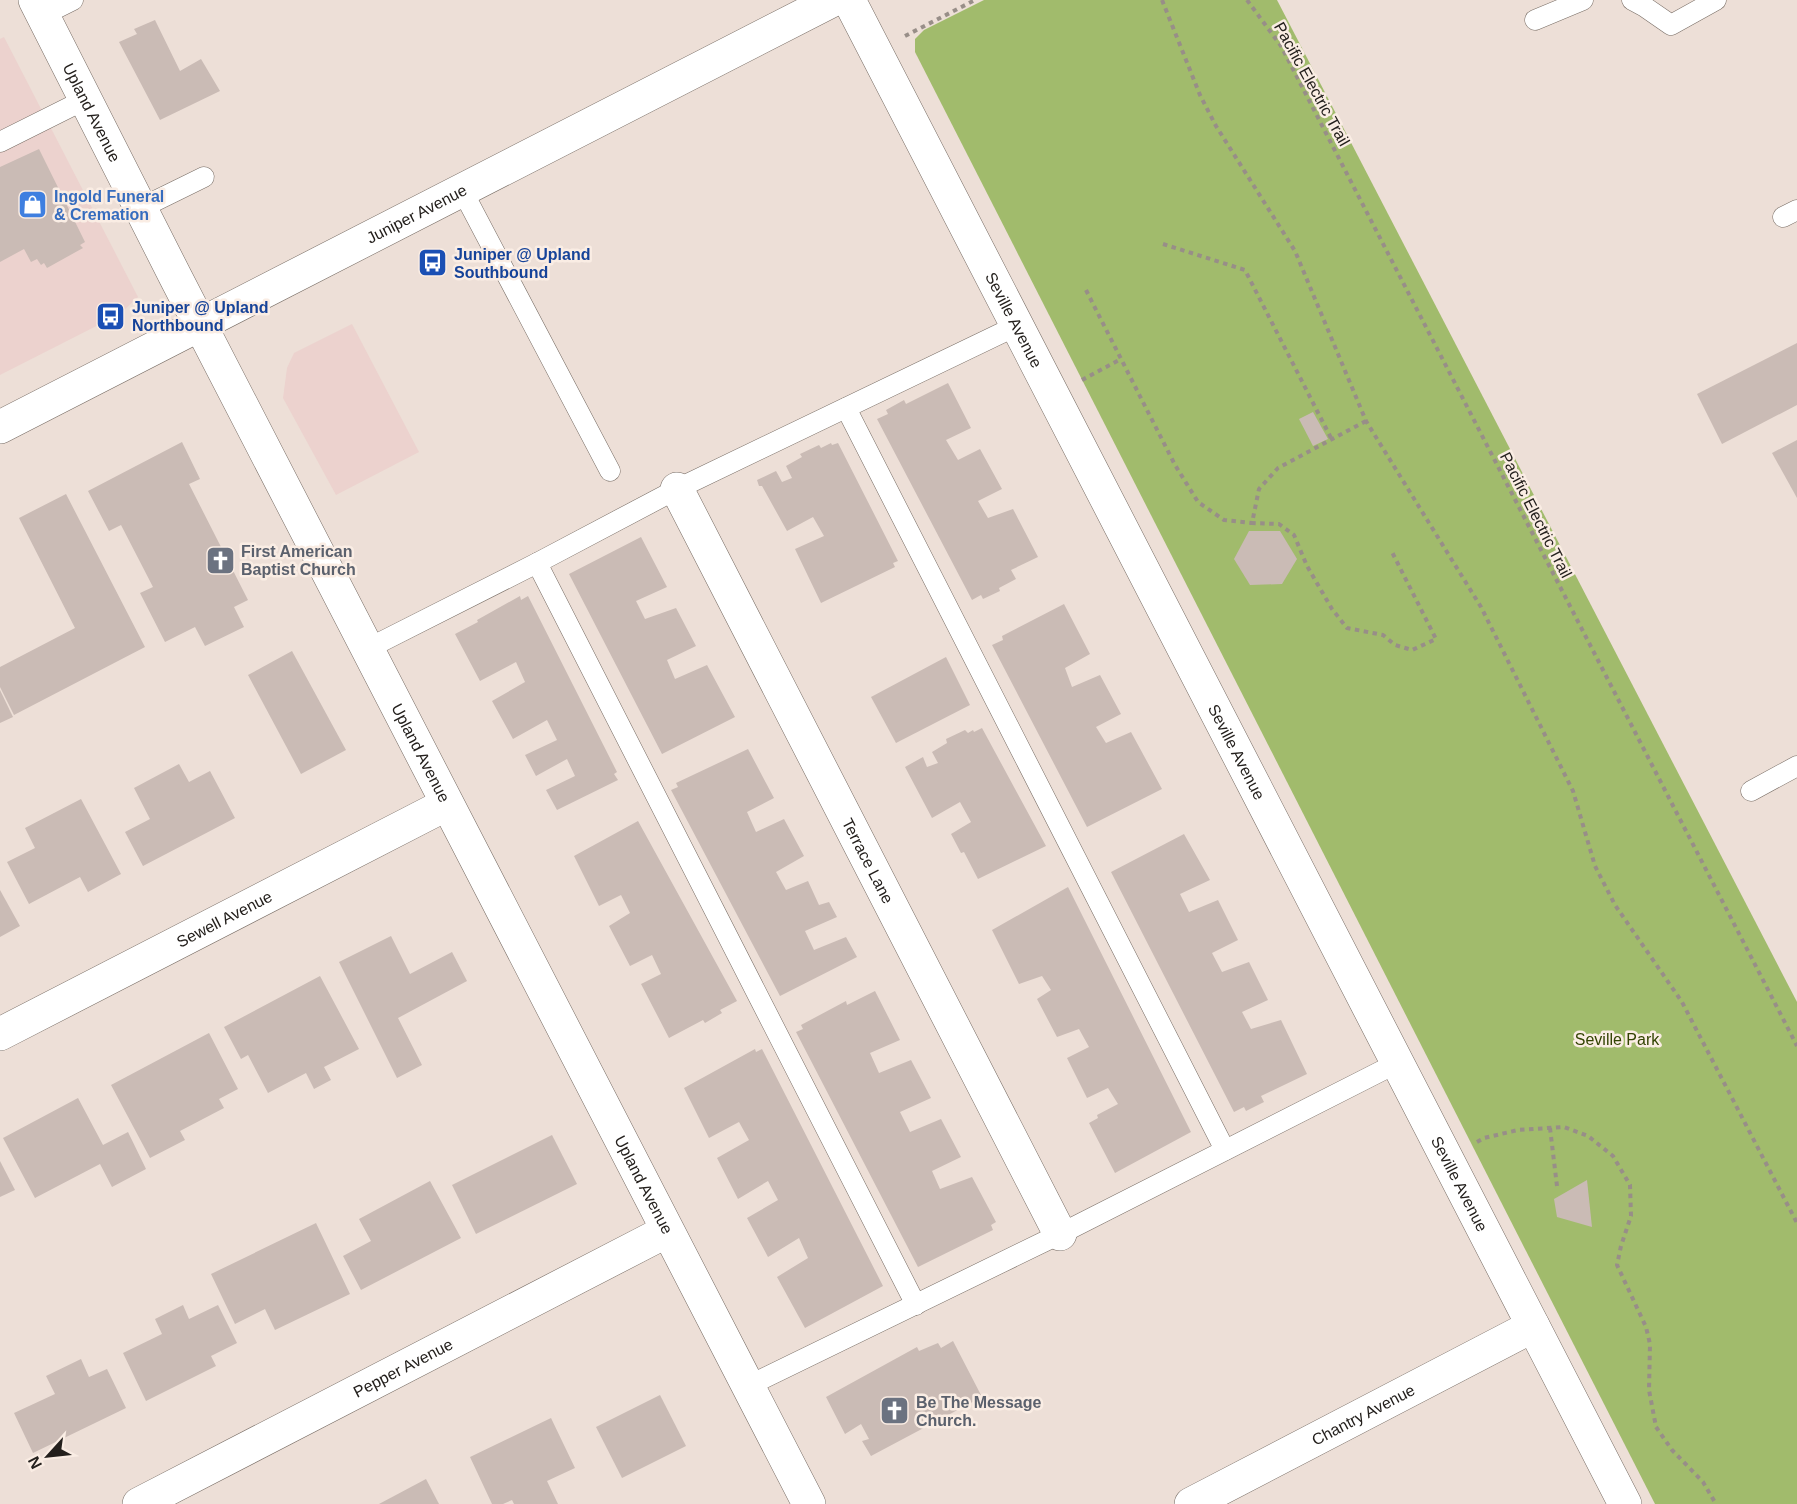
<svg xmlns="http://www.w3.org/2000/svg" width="1797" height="1504" viewBox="0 0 1797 1504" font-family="Helvetica,sans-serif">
<rect width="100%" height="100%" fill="#eddfd7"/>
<!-- commercial -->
<g fill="#ecd2ce">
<path d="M4,37L138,297L120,314L0,375V39Z"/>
<path d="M352,324L419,452L336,495L283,398L287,368L294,353Z"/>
</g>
<!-- green -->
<path fill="#a1bb6c" d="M984,0H1277L1797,1002V1504H1655L915,52V39L924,30Z"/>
<!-- building -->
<g fill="#cabbb5">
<path d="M155,20L180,71L201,59L220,91L160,120L119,42L137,34L134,29Z"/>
<path d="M39,149L85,242L80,245L83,248L47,268L44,263L41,265L37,259L31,262L24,249L0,262V167Z"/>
<path d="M1797,343V405L1722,444L1697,394Z"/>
<path d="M948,383L971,428L946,440L958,460L980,449L1002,489L978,501L988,518L1013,509L1038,557L1011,570L1016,579L999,588L1000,591L983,599L981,595L972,600L877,419L888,414L886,410L904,400L906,404Z"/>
<path d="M1313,412L1328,439L1313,446L1299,419Z"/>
<path d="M1797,440V498L1772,453Z"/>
<path d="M182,442L200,479L189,484L248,600L234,607L244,627L205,646L195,627L165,642L140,593L153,587L121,525L109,531L88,491Z"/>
<path d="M831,443L832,445L838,443L898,561L893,563L895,567L821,603L795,549L824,536L813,517L787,531L762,486H759L757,480L776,471L782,482L792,478L786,466L802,457L800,454L819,445L821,448Z"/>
<path d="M66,494L145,647L14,715L0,687V667L75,628L19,518Z"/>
<path d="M1249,531H1280L1297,559L1282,584L1250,585L1234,559Z"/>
<path d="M641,537L667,587L636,601L645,619L676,608L696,646L667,660L675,679L707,665L735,717L662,754L569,574Z"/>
<path d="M520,596L521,600L528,596L617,772L614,774L618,780L557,810L546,790L575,776L567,759L536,776L525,755L557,740L547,720L513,739L492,701L525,682L516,662L480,681L455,634L478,622L477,620Z"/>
<path d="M1064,604L1090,654L1065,668L1072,687L1100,675L1121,714L1096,727L1106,743L1131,732L1162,789L1087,827L992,645L1003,640L1002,636Z"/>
<path d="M292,651L346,750L301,774L248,675Z"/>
<path d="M946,657L970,705L896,743L871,697Z"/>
<path d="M0,690L13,717L0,723Z"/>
<path d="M982,728L1046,846L978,879L964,852L961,853L951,834L971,822L960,802L932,818L905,767L923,757L927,767L938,763L932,752L947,743L946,739L965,730L968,733L973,730L974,732Z"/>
<path d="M748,749L774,798L747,812L756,832L784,819L804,856L776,872L786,890L808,881L819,905L829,902L837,917L805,931L814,950L846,937L857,957L780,996L671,790L678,787L676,783Z"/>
<path d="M179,764L189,782L210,771L235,818L143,866L125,832L150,819L134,788Z"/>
<path d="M81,799L121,874L88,892L80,877L29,904L7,862L35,848L25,828Z"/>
<path d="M638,821L737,1001L720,1010L722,1013L705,1023L703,1020L669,1038L641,984L661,974L652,955L630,966L609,926L630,913L621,895L599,906L574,856Z"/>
<path d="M1184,834L1210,880L1180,894L1189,912L1218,900L1238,940L1212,953L1222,972L1249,962L1268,1000L1242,1012L1251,1029L1281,1020L1307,1074L1261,1096L1264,1102L1246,1111L1244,1107L1234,1112L1111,872Z"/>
<path d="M1068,887L1191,1132L1115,1173L1089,1123L1098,1118L1097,1115L1118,1104L1108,1088L1087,1098L1067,1058L1089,1047L1079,1029L1057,1037L1037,999L1051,990L1042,976L1019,984L992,930Z"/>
<path d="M0,890L20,926L0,937Z"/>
<path d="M391,936L410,974L452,952L467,981L398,1018L422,1065L397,1078L339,962Z"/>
<path d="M320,976L359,1049L324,1067L331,1080L314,1089L306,1073L268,1093L248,1055L241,1059L224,1027Z"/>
<path d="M875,991L900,1040L870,1053L879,1073L911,1060L931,1098L900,1112L910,1132L941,1119L961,1157L932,1171L940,1189L972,1177L996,1222L991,1225L993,1230L918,1267L796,1032L803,1029L801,1025L846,1001L847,1005Z"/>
<path d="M209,1033L238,1089L219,1099L224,1108L180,1131L185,1140L150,1158L111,1085Z"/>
<path d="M755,1049L756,1052L762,1049L883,1286L805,1328L777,1277L808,1258L799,1238L768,1257L747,1218L778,1200L768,1181L738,1199L717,1158L749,1140L739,1122L709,1138L684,1088Z"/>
<path d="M78,1098L103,1145L128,1132L146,1169L112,1187L100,1164L35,1198L3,1138Z"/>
<path d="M552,1135L577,1184L476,1234L452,1185Z"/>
<path d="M0,1161L15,1190L0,1197Z"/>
<path d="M1587,1180L1592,1227L1557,1217L1554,1199Z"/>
<path d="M430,1181L461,1238L361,1290L343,1256L371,1241L359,1219Z"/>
<path d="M316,1223L350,1294L275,1330L265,1309L235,1324L211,1274Z"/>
<path d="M183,1305L189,1319L218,1305L237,1343L211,1356L216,1366L146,1401L123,1353L162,1334L155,1319Z"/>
<path d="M953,1341L982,1397L871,1456L862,1441L869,1439L861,1424L845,1434L826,1397L917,1347L919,1351L938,1343L941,1348Z"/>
<path d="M81,1359L89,1377L107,1369L126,1408L33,1453L14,1413L55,1394L46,1376Z"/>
<path d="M660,1395L686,1446L622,1478L596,1427Z"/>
<path d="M551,1418L575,1468L547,1481L558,1504H514L512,1500L503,1504H492L470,1457Z"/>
<path d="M426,1479L439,1504H379Z"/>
</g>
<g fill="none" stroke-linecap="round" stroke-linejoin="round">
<defs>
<g id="service">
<path d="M1632,0L1645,7L1671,25L1716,0"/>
<path d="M43,15L73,0"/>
<path d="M1535,20L1583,0"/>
<path d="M0,142L86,99"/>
<path d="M462,190L610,471"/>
<path d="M141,208L204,177"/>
<path d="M1783,217L1797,210"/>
<path d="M846,408L1225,1150"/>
<path d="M537,563L916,1305"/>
<path d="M367,649L537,563L677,489L1016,326"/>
<path d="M1751,791L1797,766"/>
<path d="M748,1386L1060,1234L1397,1063"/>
</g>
<g id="minor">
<path id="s1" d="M35,0L176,278L809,1504"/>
<path id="s2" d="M849,0L1625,1504"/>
<path id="s3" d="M677,489L1060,1234"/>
<path id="s4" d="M0,1034L447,804"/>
<path id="s5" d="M139,1504L667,1231"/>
<path id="s6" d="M1191,1504L1533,1326"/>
</g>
<g id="tertiary">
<path id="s7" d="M0,427L833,0"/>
</g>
</defs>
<!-- service casing -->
<use href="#service" stroke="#776c64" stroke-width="21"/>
<!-- minor casing -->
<use href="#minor" stroke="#776c64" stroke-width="34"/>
<!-- tertiary casing -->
<use href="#tertiary" stroke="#776c64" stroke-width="34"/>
<!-- path -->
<g stroke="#988e88" stroke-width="4" stroke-dasharray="4.5 4.5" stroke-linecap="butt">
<path d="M1162,0L1200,95L1216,126L1295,251L1366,421L1481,607L1573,791L1595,866L1615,905L1682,1002L1797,1223"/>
<path d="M1247,0L1281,46L1797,1046"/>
<path d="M905,36L975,0"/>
<path d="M1163,244L1245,270L1332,440"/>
<path d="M1086,290L1175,465L1198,502L1224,520L1252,523"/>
<path d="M1082,380L1121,359"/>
<path d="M1366,421L1278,468L1259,489L1252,523L1279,524L1294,535L1307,566L1332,609L1347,628L1383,635L1395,645L1412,650L1436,639L1392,552"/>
<path d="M1550,1128L1557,1186"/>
<path d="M1477,1142L1484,1138L1518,1130L1564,1127L1588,1136L1613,1156L1630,1185L1631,1216L1621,1246L1617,1265L1646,1327L1650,1344L1649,1390L1656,1427L1672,1450L1703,1482L1716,1504"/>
</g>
<!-- service -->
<use href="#service" stroke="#fff" stroke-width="20"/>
<!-- minor -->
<use href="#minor" stroke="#fff" stroke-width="33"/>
<!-- tertiary -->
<use href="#tertiary" stroke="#fff" stroke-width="33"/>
</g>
<!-- icons -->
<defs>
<symbol id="shop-square" viewBox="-11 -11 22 22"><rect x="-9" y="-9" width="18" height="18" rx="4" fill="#3f7fe0" stroke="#faede4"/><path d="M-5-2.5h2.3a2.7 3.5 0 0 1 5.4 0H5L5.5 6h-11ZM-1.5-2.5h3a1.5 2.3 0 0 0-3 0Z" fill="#fff"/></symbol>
<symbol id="bus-square" viewBox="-11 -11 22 22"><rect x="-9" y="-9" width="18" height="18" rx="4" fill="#1a4fb4" stroke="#faede4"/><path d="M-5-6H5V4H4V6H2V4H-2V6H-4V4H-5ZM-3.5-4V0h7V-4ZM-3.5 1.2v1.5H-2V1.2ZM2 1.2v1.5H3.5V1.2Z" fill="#fff"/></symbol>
<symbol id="church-square" viewBox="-11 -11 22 22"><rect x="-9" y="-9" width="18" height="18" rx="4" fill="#6b7280" stroke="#faede4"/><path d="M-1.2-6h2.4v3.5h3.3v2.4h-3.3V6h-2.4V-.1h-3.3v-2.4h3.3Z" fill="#fff"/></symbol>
</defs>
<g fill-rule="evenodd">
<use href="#shop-square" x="16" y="188" width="33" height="33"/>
<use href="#bus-square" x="416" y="246" width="33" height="33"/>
<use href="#bus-square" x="94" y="300" width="33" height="33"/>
<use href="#church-square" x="204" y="544" width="33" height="33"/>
<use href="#church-square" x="878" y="1394" width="33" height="33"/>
</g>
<g text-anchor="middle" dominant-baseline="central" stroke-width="5" stroke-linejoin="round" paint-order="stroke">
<!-- street labels -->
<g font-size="16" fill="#24201d" stroke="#faede4">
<text transform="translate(1312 84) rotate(61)">Pacific Electric Trail</text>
<text stroke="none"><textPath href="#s1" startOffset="126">Upland Avenue</textPath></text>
<text stroke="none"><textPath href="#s7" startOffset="468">Juniper Avenue</textPath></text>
<text stroke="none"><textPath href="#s2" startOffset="360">Seville Avenue</textPath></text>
<text transform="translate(1536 515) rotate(63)">Pacific Electric Trail</text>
<text stroke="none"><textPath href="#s2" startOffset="846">Seville Avenue</textPath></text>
<text stroke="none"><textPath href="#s1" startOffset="846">Upland Avenue</textPath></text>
<text stroke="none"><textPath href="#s3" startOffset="418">Terrace Lane</textPath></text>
<text stroke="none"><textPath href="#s4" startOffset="252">Sewell Avenue</textPath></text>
<text stroke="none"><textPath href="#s2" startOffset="1332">Seville Avenue</textPath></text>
<text stroke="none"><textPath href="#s1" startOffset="1332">Upland Avenue</textPath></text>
<text stroke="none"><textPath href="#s5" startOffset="297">Pepper Avenue</textPath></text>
<text stroke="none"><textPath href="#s6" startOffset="194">Chantry Avenue</textPath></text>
</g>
<!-- shop labels -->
<g font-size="16" font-weight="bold" fill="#366cbe" stroke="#faede4" text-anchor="start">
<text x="54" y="196">Ingold Funeral<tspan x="54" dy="18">&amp; Cremation</tspan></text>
</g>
<!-- transit labels -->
<g font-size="16" font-weight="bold" fill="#164399" stroke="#faede4" text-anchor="start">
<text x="454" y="254">Juniper @ Upland<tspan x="454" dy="18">Southbound</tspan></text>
<text x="132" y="307">Juniper @ Upland<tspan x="132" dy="18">Northbound</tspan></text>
</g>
<!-- worship labels -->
<g font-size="16" font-weight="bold" fill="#5b616d" stroke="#faede4" text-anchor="start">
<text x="241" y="551">First American<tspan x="241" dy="18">Baptist Church</tspan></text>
<text x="916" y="1402">Be The Message<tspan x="916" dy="18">Church.</tspan></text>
</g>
<!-- park labels -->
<g font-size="16" fill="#324302" stroke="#faede4">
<text x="1617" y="1039">Seville Park</text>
</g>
</g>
<!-- north arrow -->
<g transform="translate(48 1456) rotate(243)" stroke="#faede4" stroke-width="4.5" paint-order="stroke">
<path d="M0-4.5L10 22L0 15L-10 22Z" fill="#24201d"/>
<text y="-9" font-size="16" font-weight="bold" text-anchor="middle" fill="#24201d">N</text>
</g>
</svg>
